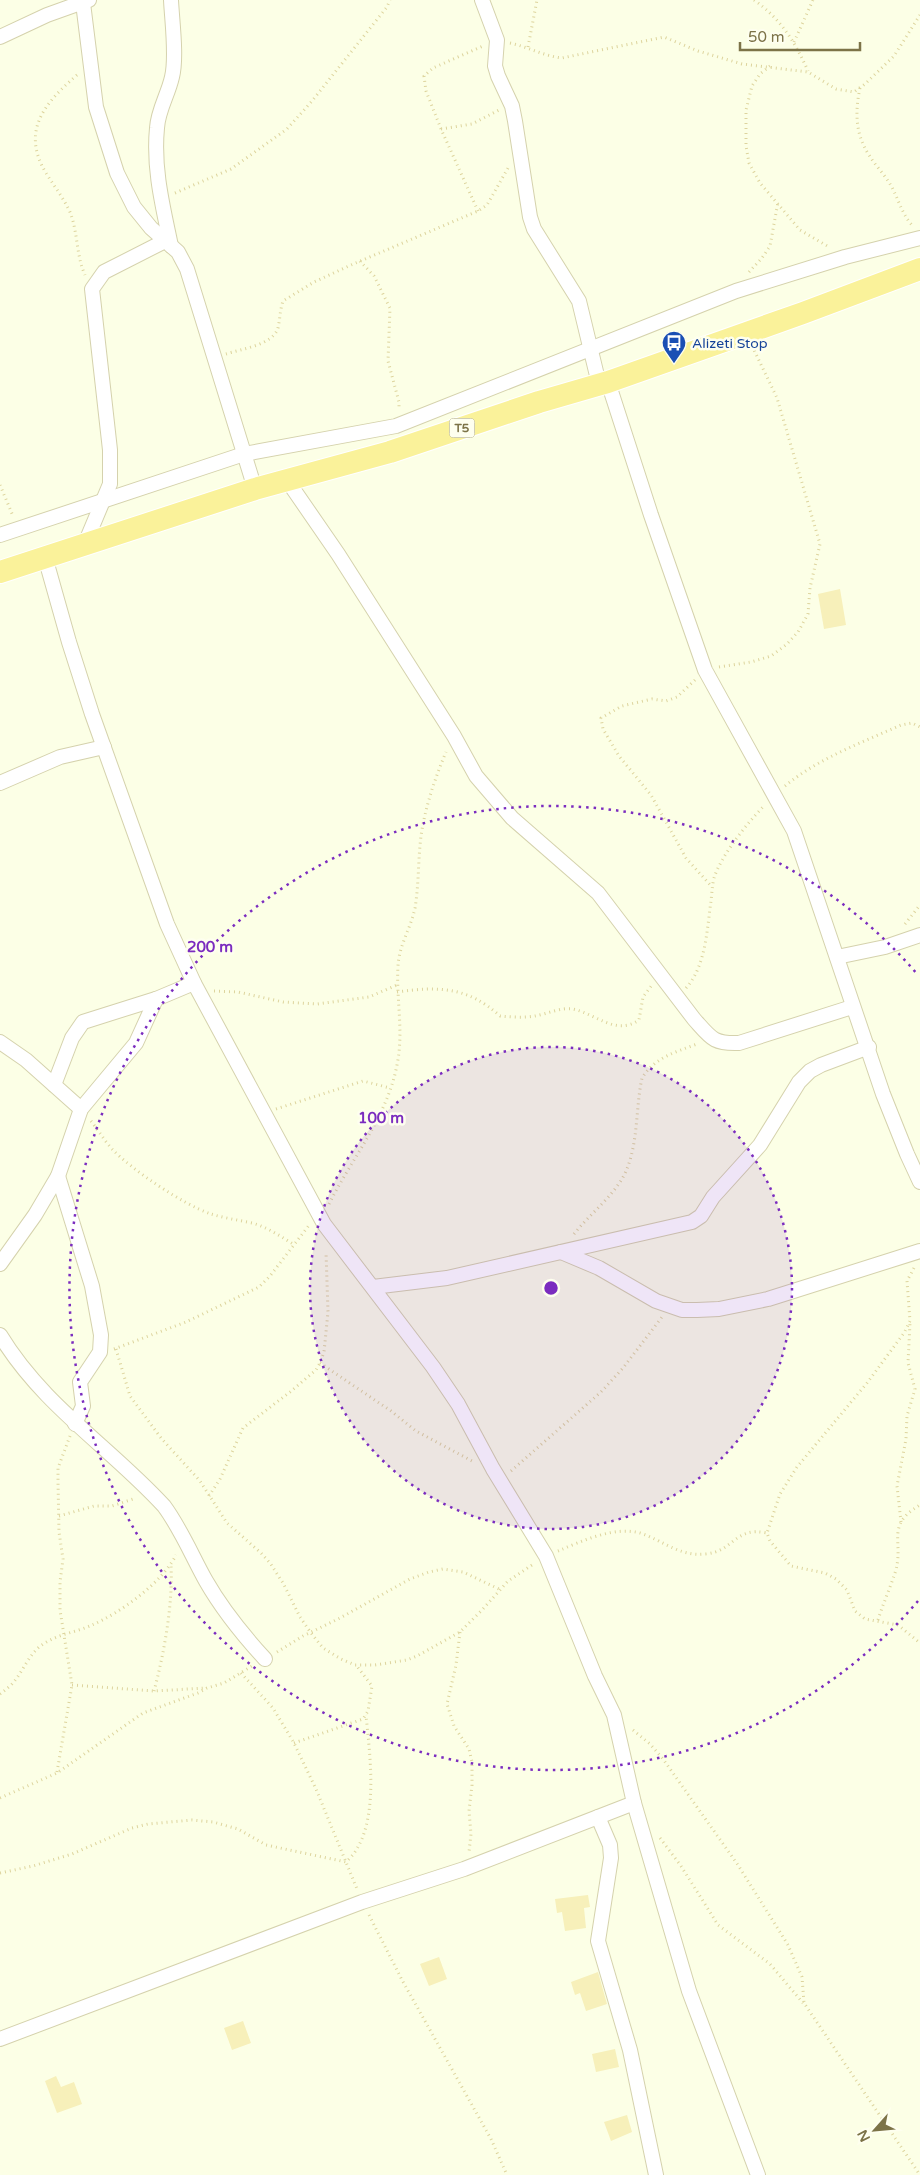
<svg xmlns="http://www.w3.org/2000/svg" width="920" height="2175" viewBox="0 0 920 2175" font-family="'Varela Round',sans-serif">
<rect width="100%" height="100%" fill="#fcffe6"/>
<!-- building -->
<g fill="#f7f0ba">
<path d="M840,589L846,625L824,629L818,594Z"/>
<path d="M588,1895L590,1907L584,1908L586,1928L565,1931L562,1912L557,1913L555,1899Z"/>
<path d="M439,1957L447,1979L429,1986L420,1964Z"/>
<path d="M598,1972L607,2004L586,2011L580,1993L575,1995L571,1982Z"/>
<path d="M243,2021L251,2043L232,2050L224,2028Z"/>
<path d="M615,2049L619,2067L596,2072L592,2054Z"/>
<path d="M56,2076L61,2087L74,2082L82,2104L57,2113L45,2081Z"/>
<path d="M627,2115L632,2132L611,2141L604,2122Z"/>
</g>
<g fill="none" stroke-linecap="round" stroke-linejoin="round">
<defs>
<g id="minor">
<path d="M482,0L497,40L495,66L498,76L512,106L515,121L530,217L534,229L579,301L599,384"/>
<path d="M83,3L96,107L117,173L134,207L151,228L178,252L187,269L255,489"/>
<path d="M0,37L47,15L89,0"/>
<path d="M171,246C163,207 153,169 157,128C158,110 168,95 172,77C177,57 172,21 171,0"/>
<path d="M608,382L651,515L705,670L794,831L883,1094L907,1154L920,1182"/>
<path d="M287,480L338,554L454,736L476,776L512,818L598,893L694,1019C711,1038 713,1044 739,1043L852,1007"/>
<path d="M0,535L244,454L396,426L736,291L845,257L920,238"/>
<path d="M84,546L110,484V450L92,289L104,272L165,241"/>
<path d="M45,557L69,642L92,714L167,924L194,983L324,1224L433,1367L458,1404L493,1469L546,1556L595,1676L614,1715L634,1803L689,1991L758,2175"/>
<path d="M0,783L60,757L104,747"/>
<path d="M837,957L885,947L920,935"/>
<path d="M0,1042L26,1060L81,1109"/>
<path d="M54,1085L72,1038L83,1022L156,999"/>
<path d="M58,1176L92,1286L101,1335L100,1352L80,1382L83,1406L75,1424"/>
<path d="M561,1252L599,1268L656,1301L682,1310H697L719,1309L768,1299L920,1251"/>
<path d="M0,1264L35,1215L58,1176L81,1109L136,1043L156,999L194,983"/>
<path d="M373,1287L447,1278L692,1222L701,1216L713,1197L760,1145L799,1082L810,1071L821,1065L869,1047"/>
<path d="M0,1335C43,1406 110,1447 164,1506C181,1529 192,1556 206,1581C222,1609 243,1635 265,1659"/>
<path d="M598,1817L610,1845L611,1858L598,1941L630,2050L656,2175"/>
<path d="M0,2039L362,1902L464,1869L634,1803"/>
</g>
<path id="trunk" d="M0,572L255,489L390,452L539,402L608,382L803,313L920,269"/>
</defs>
<!-- minor casing -->
<use href="#minor" stroke="#d5d2ad" stroke-width="16"/>
<!-- trunk casing -->
<use href="#trunk" stroke="#fff" stroke-width="24"/>
<!-- path -->
<g stroke="#ddd49d" stroke-width="3" stroke-dasharray="1 4" stroke-linecap="butt">
<path d="M754,0C781,19 795,42 808,71"/>
<path d="M794,42L813,0"/>
<path d="M510,43C528,47 544,56 562,58L664,37L698,51L742,64L808,72L836,89L854,92L865,84L894,56L920,15"/>
<path d="M528,47L537,0"/>
<path d="M770,66L760,74L752,86L746,110V146L749,163L760,183L800,230L829,247"/>
<path d="M77,75C46,102 20,130 46,173C54,186 63,197 70,212C78,232 76,255 85,275"/>
<path d="M860,88C855,111 855,134 869,155C875,165 884,174 890,184C898,197 901,213 912,225"/>
<path d="M441,129L472,124L499,110"/>
<path d="M175,193L231,169L287,129L312,101L387,7L390,0"/>
<path d="M478,211L441,129L426,91L424,76L433,68L483,46"/>
<path d="M360,261L374,276L390,308L388,361L399,402V410"/>
<path d="M749,272L762,258L770,246L778,202"/>
<path d="M226,354C241,349 273,345 278,328C280,319 280,310 283,301L314,282L351,265L478,211L487,205L508,168"/>
<path d="M0,485L13,516"/>
<path d="M719,667L751,662L771,656L787,644L798,632L808,614L810,588L820,544L777,398L754,350"/>
<path d="M695,680L677,697L666,701L652,699L622,706L601,718L603,729L619,756L651,795L686,858L712,887"/>
<path d="M785,786C819,758 861,743 901,725L912,723L920,727"/>
<path d="M905,924L920,905"/>
<path d="M686,988C706,966 707,929 711,901C712,893 712,886 714,878C721,856 747,823 764,806"/>
<path d="M214,991L238,992L283,1002L317,1004L369,997L397,985"/>
<path d="M397,992C439,986 468,987 500,1016C511,1017 524,1018 535,1016C547,1014 561,1007 573,1009C596,1014 616,1036 639,1020L643,997L652,985"/>
<path d="M276,1109L363,1081L390,1088"/>
<path d="M91,1121C98,1130 104,1140 112,1149C132,1170 184,1205 211,1214C224,1218 238,1220 252,1223C267,1227 280,1236 293,1244"/>
<path d="M329,1204C352,1158 387,1117 397,1065C404,1031 396,1000 398,966C399,945 411,928 415,908C419,884 418,860 421,836C425,808 435,778 446,752"/>
<path d="M574,1234C589,1215 609,1200 622,1179C639,1150 635,1110 642,1078C655,1057 676,1052 697,1044"/>
<path d="M914,1268L907,1281L910,1321L904,1333L867,1383L797,1467L780,1494L767,1533L770,1541L791,1566L825,1573L836,1579L847,1590L855,1611L865,1619L898,1625L920,1643"/>
<path d="M114,1349L186,1322L259,1287L270,1276L310,1224"/>
<path d="M116,1349L130,1396L161,1438L200,1481L227,1523L261,1553L270,1563L283,1583L300,1617L311,1633L323,1648L341,1659L355,1665H375L407,1660L417,1656L460,1632L483,1609L508,1581L535,1563"/>
<path d="M320,1363L391,1411L416,1431L472,1461"/>
<path d="M511,1471L601,1392L623,1368L662,1317"/>
<path d="M209,1496L220,1479L243,1428L290,1392L316,1370L320,1363L324,1352L328,1312L326,1252"/>
<path d="M59,1516L94,1506H112L136,1498"/>
<path d="M901,1522L897,1486L906,1439L907,1416L915,1389L908,1363L910,1323"/>
<path d="M558,1551C582,1541 614,1526 640,1533C662,1540 680,1557 705,1554C734,1552 734,1526 767,1533"/>
<path d="M878,1620C883,1604 890,1588 895,1573C905,1542 884,1526 920,1505"/>
<path d="M460,1632L456,1665L447,1704L454,1726L469,1749L472,1762V1785L469,1811L471,1834L469,1852"/>
<path d="M277,1652L303,1636L340,1618L410,1579L429,1572L443,1569L463,1572L499,1589"/>
<path d="M241,1673L273,1708L294,1743L316,1789L357,1889"/>
<path d="M72,1685L154,1691L206,1688"/>
<path d="M154,1691C164,1654 173,1604 171,1566"/>
<path d="M0,1694C4,1691 8,1688 12,1684C24,1671 29,1652 45,1643C59,1634 77,1632 92,1625C120,1613 162,1583 176,1555"/>
<path d="M633,1730L650,1744L663,1759L738,1865L788,1945L802,1977L804,2003L920,2175"/>
<path d="M294,1743L363,1719L368,1711L372,1686L356,1665"/>
<path d="M57,1772L72,1685L60,1610V1582L63,1559L59,1532L58,1482V1468L70,1436"/>
<path d="M0,1798L57,1773L143,1713L198,1693L207,1688L224,1683L252,1666"/>
<path d="M660,1838L681,1866L718,1925L770,1964L803,2003"/>
<path d="M0,1873L33,1866L72,1854L132,1828L148,1824L192,1820L213,1822L238,1829L266,1845L346,1862C381,1831 370,1757 366,1715"/>
<path d="M369,1915L402,1980L491,2139L507,2175"/>
</g>
<!-- minor -->
<use href="#minor" stroke="#fff" stroke-width="14"/>
<!-- trunk -->
<use href="#trunk" stroke="#faf29a" stroke-width="22"/>
</g>
<!-- distance rings -->
<circle cx="551" cy="1288" r="241" fill="#7b2cbf" fill-opacity=".12"/>
<g fill="none" stroke="#7b2cbf" stroke-width="2.5" stroke-dasharray="2.5 5">
<circle cx="551" cy="1288" r="241"/>
<path d="M918 1601A482 482 0 1 1 918 975"/>
</g>
<!-- icons -->
<defs>
<symbol id="bus-pin" viewBox="-11 -11 22 30"><path d="M0 17L-7.5 6A9.5 9.5 0 1 1 7.5 6Z" fill="#1a4fb4" stroke="#feffef"/><path d="M-5-6H5V4H4V6H2V4H-2V6H-4V4H-5ZM-3.5-4V0h7V-4ZM-3.5 1.2v1.5H-2V1.2ZM2 1.2v1.5H3.5V1.2Z" fill="#fff"/></symbol>
</defs>
<g fill-rule="evenodd">
<use href="#bus-pin" x="660" y="329" width="28" height="38"/>
</g>
<g text-anchor="middle" dominant-baseline="central" stroke-width="5" stroke-linejoin="round" paint-order="stroke">
<!-- shield labels -->
<rect fill="#feffef" stroke="#a39d79" stroke-width="1" x="449.5" y="418.5" width="25" height="19" rx="4"/>
<g font-size="12" font-weight="bold" fill="#7c7347">
<text x="462" y="428">T5</text>
</g>
<!-- transit labels -->
<g font-size="14" fill="#164399" stroke="#feffef" text-anchor="start">
<text x="692" y="343">Alizeti Stop</text>
</g>
</g>
<circle cx="551" cy="1288" r="8" fill="#7b2cbf" stroke="#feffef" stroke-width="2.5"/>
<g font-size="15" text-anchor="middle" font-weight="bold" fill="#7b2cbf" stroke="#feffef" stroke-width="5" stroke-linejoin="round" paint-order="stroke">
<text x="210" y="952">200 m</text>
<text x="381" y="1123">100 m</text>
</g>
<!-- north arrow -->
<g transform="translate(875 2130) rotate(243)" stroke="#feffef" stroke-width="4" paint-order="stroke">
<path d="M0-4L9 19L0 12L-9 19Z" fill="#7c7347"/>
<text y="-8" font-size="14" font-weight="bold" text-anchor="middle" fill="#7c7347">N</text>
</g>
<!-- scale -->
<path d="M740 42v8h120v-8" fill="none" stroke="#7c7347" stroke-width="2.5"/>
<text x="748" y="42" font-size="15" fill="#7c7347" stroke="#feffef" stroke-width="4" paint-order="stroke">50 m</text>
</svg>
